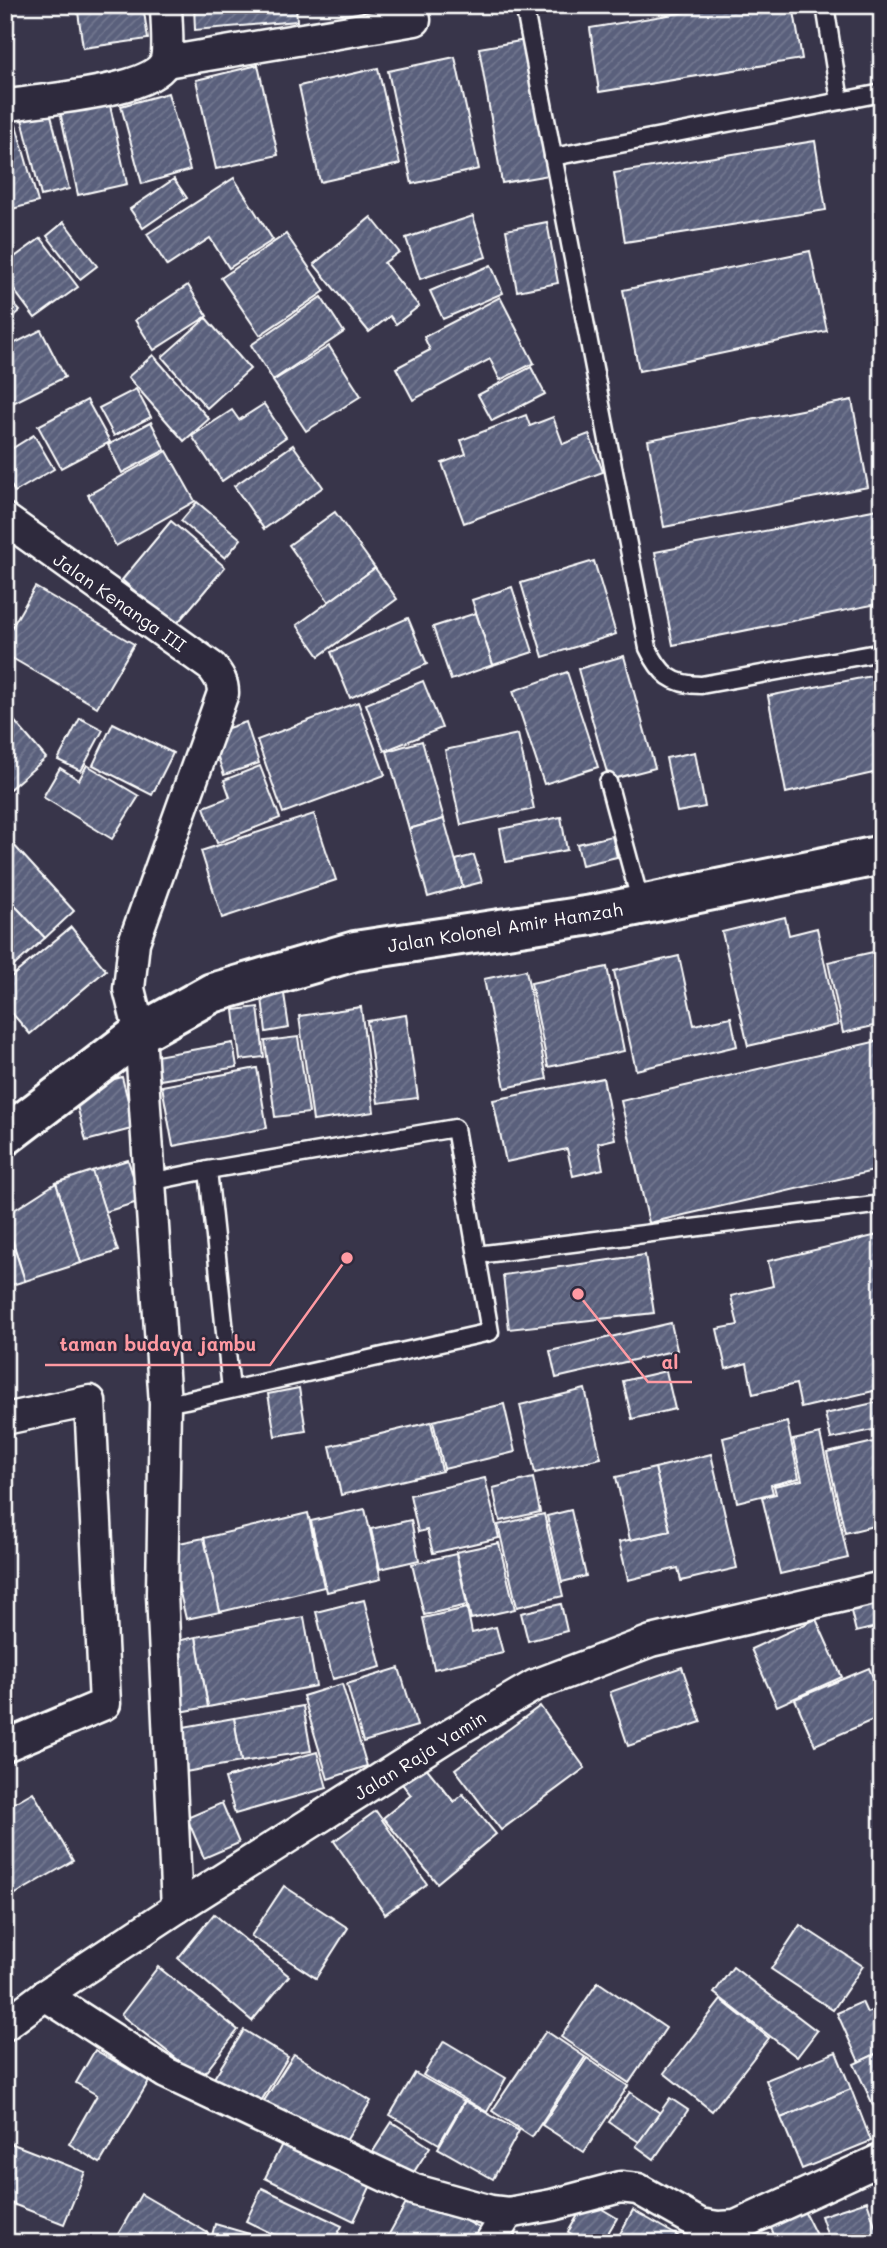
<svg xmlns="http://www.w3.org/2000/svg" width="887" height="2248" viewBox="0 0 887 2248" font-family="Mali,sans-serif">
<defs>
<pattern id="building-hatch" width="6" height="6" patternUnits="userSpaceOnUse" patternTransform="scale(1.75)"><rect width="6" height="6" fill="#5a607c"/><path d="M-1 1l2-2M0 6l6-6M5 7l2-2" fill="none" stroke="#737890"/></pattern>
</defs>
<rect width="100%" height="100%" fill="#38354a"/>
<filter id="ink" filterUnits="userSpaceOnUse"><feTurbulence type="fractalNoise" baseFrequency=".0143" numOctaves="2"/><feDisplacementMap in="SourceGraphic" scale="14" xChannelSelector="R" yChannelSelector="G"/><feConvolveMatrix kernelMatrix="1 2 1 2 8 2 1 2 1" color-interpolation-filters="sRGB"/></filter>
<g filter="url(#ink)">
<!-- building -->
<g fill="url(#building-hatch)" stroke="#fff" stroke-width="2">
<path d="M77,5H143L148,39L83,48Z"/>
<path d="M194,5H296L297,21L195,30Z"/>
<path d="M728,5H793L802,59L599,92L590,28Z"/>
<path d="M526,40L549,175L502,183L479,48Z"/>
<path d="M455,57L479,169L412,184L388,71Z"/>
<path d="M258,65L278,155L216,169L196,80Z"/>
<path d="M378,68L400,164L320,182L299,86Z"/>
<path d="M168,93L190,170L142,184L121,106Z"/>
<path d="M108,96L127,184L78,195L59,107Z"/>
<path d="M50,111L69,189L41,196L22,119Z"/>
<path d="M16,125L38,202L5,211V129Z"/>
<path d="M815,141L826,210L625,242L614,173Z"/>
<path d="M234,178L273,240L229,268L210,238L167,266L147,234Z"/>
<path d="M174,179L187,198L143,228L130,209Z"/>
<path d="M473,216L486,257L420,279L406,238Z"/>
<path d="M371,217L399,252L384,263L419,306L396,324L390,316L369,332L314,264Z"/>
<path d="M64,222L97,266L80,279L47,236Z"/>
<path d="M547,222L558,283L517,291L506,230Z"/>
<path d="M286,234L325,291L260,335L221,278Z"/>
<path d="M41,238L78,287L35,318L5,278V264Z"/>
<path d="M810,251L827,331L639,371L623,290Z"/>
<path d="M491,265L503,293L443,319L430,291Z"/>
<path d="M188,285L207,316L154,350L135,320Z"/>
<path d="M5,294L20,311L5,324Z"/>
<path d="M321,297L344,332L273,380L251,345Z"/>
<path d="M500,297L534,363L500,380L490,359L413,400L396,368L430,350L424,337Z"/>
<path d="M206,318L250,369L207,408L162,357Z"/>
<path d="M41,330L65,377L5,407V348Z"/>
<path d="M329,346L361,396L306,431L273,381Z"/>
<path d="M153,355L209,419L184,441L128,377Z"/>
<path d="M531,367L545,394L492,421L478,395Z"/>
<path d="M136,389L151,417L114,436L99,408Z"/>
<path d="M87,400L110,442L61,468L38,426Z"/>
<path d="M852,400L868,487L664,527L648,440Z"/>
<path d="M264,404L286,437L222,481L192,436L232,410L239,420Z"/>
<path d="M526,415L530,426L553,417L563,444L589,434L603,472L464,523L442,463L466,454L461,440Z"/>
<path d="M151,422L165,450L122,473L108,445Z"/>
<path d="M34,435L54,469L15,492L5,476V453Z"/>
<path d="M293,445L323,487L264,529L234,486Z"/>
<path d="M167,451L195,501L116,546L88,495Z"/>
<path d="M197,502L241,539L225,558L181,521Z"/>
<path d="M878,509L882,530V603L673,645L655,552Z"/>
<path d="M335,512L375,568L329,602L289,545Z"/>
<path d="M171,521L225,567L175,626L122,580Z"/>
<path d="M594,561L616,634L543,657L521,583Z"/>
<path d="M375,568L397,599L319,656L297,625Z"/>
<path d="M35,587L134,644L97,707L5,654V639Z"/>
<path d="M512,587L533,652L493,665L472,600Z"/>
<path d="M476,613L493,665L451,680L433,627Z"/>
<path d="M408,618L427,664L350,698L331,652Z"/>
<path d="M624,656L655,768L609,780L578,669Z"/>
<path d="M567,672L598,767L544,784L513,691Z"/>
<path d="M882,674V771L786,793L768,696Z"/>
<path d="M423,681L442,728L384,751L366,704Z"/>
<path d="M358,702L385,775L283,813L257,740Z"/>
<path d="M5,710L46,758L5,793Z"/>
<path d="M80,718L103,730L81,771L58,760Z"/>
<path d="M246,722L259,763L224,775L210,734Z"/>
<path d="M113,723L173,753L152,795L93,765Z"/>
<path d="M518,734L534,809L461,825L445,750Z"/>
<path d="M422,741L444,819L409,829L387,751Z"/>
<path d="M695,752L705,807L677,812L666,758Z"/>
<path d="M87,765L139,796L112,839L43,797L60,768L79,780Z"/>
<path d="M260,766L280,818L217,843L204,807L230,797L224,780Z"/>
<path d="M314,814L336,880L222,918L201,851Z"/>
<path d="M561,817L567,850L506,862L500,829Z"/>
<path d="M444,819L463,887L428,897L409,829Z"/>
<path d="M612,836L617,857L582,865L577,844Z"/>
<path d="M12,843L74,911L45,938L5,895V848Z"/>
<path d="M474,855L482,882L463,887L456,860Z"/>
<path d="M5,895L45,938L5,974Z"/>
<path d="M785,917L789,935L817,928L838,1025L748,1046L722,932Z"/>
<path d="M71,927L106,970L30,1034L5,1005V982Z"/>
<path d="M882,950V1024L843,1033L828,962Z"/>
<path d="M679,956L694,1025L731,1017L737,1046L636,1070L614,971Z"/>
<path d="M607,967L624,1051L548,1067L531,983Z"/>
<path d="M526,970L547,1079L505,1088L484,979Z"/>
<path d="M283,987L289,1028L266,1032L261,989Z"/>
<path d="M258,1007L264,1057L240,1060L234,1010Z"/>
<path d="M361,1007L374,1112L313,1121L299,1016Z"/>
<path d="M406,1015L418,1098L378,1103L367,1021Z"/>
<path d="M298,1037L309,1113L275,1117L265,1041Z"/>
<path d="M882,1040V1169L649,1223L621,1101Z"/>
<path d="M233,1043L237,1067L160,1080L156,1056Z"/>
<path d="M257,1068L267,1128L173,1146L162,1086Z"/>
<path d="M122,1077L135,1128L86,1141L73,1090Z"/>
<path d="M603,1078L615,1139L598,1143L603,1169L573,1176L567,1149L506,1162L493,1100Z"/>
<path d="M128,1160L141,1201L105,1212L92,1171Z"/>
<path d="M92,1171L118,1251L81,1263L56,1183Z"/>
<path d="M56,1183L81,1263L25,1281L5,1216Z"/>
<path d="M5,1219L25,1281L5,1287Z"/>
<path d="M882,1234V1389L801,1408L796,1384L753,1394L747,1363L726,1369L717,1329L738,1325L731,1296L773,1286L768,1261Z"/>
<path d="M645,1255L654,1313L509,1329L503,1275Z"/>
<path d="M671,1323L677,1350L556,1378L550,1351Z"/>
<path d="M666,1371L675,1409L632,1419L623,1381Z"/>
<path d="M299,1388L306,1431L275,1436L268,1394Z"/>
<path d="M585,1389L601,1458L535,1473L520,1405Z"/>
<path d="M882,1401V1428L831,1439L825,1414Z"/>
<path d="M504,1404L515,1452L444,1469L433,1421Z"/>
<path d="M431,1422L442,1471L341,1495L330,1446Z"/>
<path d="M787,1422L799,1478L771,1485L773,1493L737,1502L723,1438Z"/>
<path d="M820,1434L848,1558L780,1574L762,1497L776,1494L774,1486L802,1480L793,1440Z"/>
<path d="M882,1440V1524L845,1533L827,1453Z"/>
<path d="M711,1454L737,1568L681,1581L678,1568L628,1580L619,1542L670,1531L655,1468Z"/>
<path d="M655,1468L670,1531L630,1540L616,1477Z"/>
<path d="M485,1478L499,1538L433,1553L427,1530L418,1532L410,1495Z"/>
<path d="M533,1478L540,1512L500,1521L493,1488Z"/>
<path d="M365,1509L381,1579L327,1592L311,1521Z"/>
<path d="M571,1510L586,1576L562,1582L547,1516Z"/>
<path d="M308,1513L324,1587L220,1612L204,1538Z"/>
<path d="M544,1514L563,1596L517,1607L498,1525Z"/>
<path d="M411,1520L419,1560L380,1569L371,1529Z"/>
<path d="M204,1538L220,1612L186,1619L169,1545Z"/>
<path d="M499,1543L515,1609L471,1619L456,1552Z"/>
<path d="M456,1554L467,1605L424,1615L412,1564Z"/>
<path d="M882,1595V1650L876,1627L856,1632L849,1603Z"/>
<path d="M364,1600L381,1667L333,1679L316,1612Z"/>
<path d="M561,1604L567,1631L528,1641L521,1613Z"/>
<path d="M467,1608L472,1633L496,1627L503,1653L434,1669L423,1618Z"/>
<path d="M304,1617L316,1686L208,1707L196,1637Z"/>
<path d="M816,1619L842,1677L777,1706L751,1649Z"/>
<path d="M196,1637L208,1707L180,1712L168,1643Z"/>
<path d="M682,1667L701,1722L628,1746L610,1692Z"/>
<path d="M399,1668L417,1726L363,1742L347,1684Z"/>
<path d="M869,1668L882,1698V1716L815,1745L795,1699Z"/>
<path d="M342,1684L367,1766L328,1779L303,1696Z"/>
<path d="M303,1706L311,1751L241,1762L234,1718Z"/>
<path d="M540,1706L585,1768L501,1830L455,1769Z"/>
<path d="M234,1718L241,1762L185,1772L178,1728Z"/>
<path d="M317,1752L327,1788L235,1814L225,1778Z"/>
<path d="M425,1766L454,1802L463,1794L496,1834L437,1883L383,1818L411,1795L402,1784Z"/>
<path d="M33,1792L73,1861L5,1900V1808Z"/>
<path d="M222,1803L239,1843L204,1858L187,1818Z"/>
<path d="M376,1811L427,1884L385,1914L334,1841Z"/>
<path d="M284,1886L348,1928L316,1978L251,1936Z"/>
<path d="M214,1914L289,1976L252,2021L178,1958Z"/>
<path d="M800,1925L863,1966L833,2010L771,1969Z"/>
<path d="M158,1967L238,2030L201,2078L121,2015Z"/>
<path d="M733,1967L817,2031L797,2057L714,1993Z"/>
<path d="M598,1982L666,2028L629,2083L561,2037Z"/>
<path d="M721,2000L769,2038L712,2111L664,2073Z"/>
<path d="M862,2002L867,2013L882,2006V2051L859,2062L837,2013Z"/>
<path d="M244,2030L288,2057L258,2106L214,2078Z"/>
<path d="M546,2031L585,2057L532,2137L492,2111Z"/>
<path d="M444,2041L506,2078L487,2112L423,2075Z"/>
<path d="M95,2050L149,2081L100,2163L69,2144L97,2095L76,2083Z"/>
<path d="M882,2051V2121L881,2122L854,2064Z"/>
<path d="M836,2052L851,2089L781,2118L766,2080Z"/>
<path d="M294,2054L371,2101L339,2152L262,2104Z"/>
<path d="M587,2058L628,2086L584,2152L542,2125Z"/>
<path d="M415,2073L464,2101L439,2144L390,2115Z"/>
<path d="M851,2089L871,2141L802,2169L781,2118Z"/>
<path d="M630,2092L660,2113L639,2142L609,2122Z"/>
<path d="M670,2098L688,2110L654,2159L636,2146Z"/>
<path d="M465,2101L519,2131L493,2179L438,2148Z"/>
<path d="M392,2122L430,2147L408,2181L370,2156Z"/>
<path d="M5,2141L85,2172L64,2224L5,2201Z"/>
<path d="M283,2142L371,2185L354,2221L265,2178Z"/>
<path d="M262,2188L342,2226L333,2243H291L246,2221Z"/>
<path d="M413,2191L488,2233L482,2243H384Z"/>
<path d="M141,2194L208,2233L202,2243H124L116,2238Z"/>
<path d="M587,2200L617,2218L602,2243H587L568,2232Z"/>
<path d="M867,2201L881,2243H830L821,2216Z"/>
<path d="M802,2207L820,2243H778L769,2224Z"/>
<path d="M633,2210L678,2236L674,2243H615Z"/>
<path d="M215,2224L270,2240L269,2243H210Z"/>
</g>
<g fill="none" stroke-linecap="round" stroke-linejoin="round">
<defs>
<g id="lane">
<path d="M524,5L648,648C660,674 672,685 701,685L882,652"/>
<path d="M825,5L840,101"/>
<path d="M553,157L882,93"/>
<path d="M608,782L641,904"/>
<path d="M150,1182L208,1170"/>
<path d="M477,1255L882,1204"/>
<path d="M165,1404L186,1400L490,1332L455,1128L208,1170L231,1390"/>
</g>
<g id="street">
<path d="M166,62L415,20"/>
<path d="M5,106C39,99 147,93 164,64C170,54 166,18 166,5"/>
<path d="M5,519L212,667C219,676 223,682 223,693L134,942L129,989L140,1033L165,1404L162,1594L177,1908"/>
<path d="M5,1419L90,1401L105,1704L5,1746"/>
<path d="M45,1995L166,2073L415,2190L491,2211L508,2213L552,2205L620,2187L638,2189L700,2224L718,2227L736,2226L882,2159"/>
<path d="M5,2025L45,1995L177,1908L446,1737L535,1685L651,1641L882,1587"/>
<path d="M490,2243L508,2213"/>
</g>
<path id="secondary" d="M5,1136L140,1033L212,993L355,951L592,915L882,855"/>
</defs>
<!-- lane casing -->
<use href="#lane" stroke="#fff" stroke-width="21"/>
<!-- street casing -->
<use href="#street" stroke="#fff" stroke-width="35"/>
<!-- secondary casing -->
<use href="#secondary" stroke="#fff" stroke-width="44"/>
<!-- lane -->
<use href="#lane" stroke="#2f2a3d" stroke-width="16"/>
<!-- street -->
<use href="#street" stroke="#2f2a3d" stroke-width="30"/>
<!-- secondary -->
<use href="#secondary" stroke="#2f2a3d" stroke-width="38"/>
</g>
</g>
<g text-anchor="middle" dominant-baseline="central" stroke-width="5" stroke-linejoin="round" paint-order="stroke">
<!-- street labels -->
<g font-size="18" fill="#fff" stroke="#2f2a3d">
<text transform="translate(120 602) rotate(35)">Jalan Kenanga III</text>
<text transform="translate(505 927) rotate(-9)">Jalan Kolonel Amir Hamzah</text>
<text transform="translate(420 1755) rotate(-32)">Jalan Raja Yamin</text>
</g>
</g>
<!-- callouts -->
<path fill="none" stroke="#ff9aa2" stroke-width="2.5" d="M347 1258L270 1365H45M578 1294L648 1382H692"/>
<g fill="#ff9aa2" stroke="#2f2a3d" stroke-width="2.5">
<circle cx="347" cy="1258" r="7"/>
<circle cx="578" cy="1294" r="7"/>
</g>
<g font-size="19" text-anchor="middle" font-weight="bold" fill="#ff9aa2" stroke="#2f2a3d" stroke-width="5" stroke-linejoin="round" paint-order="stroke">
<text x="158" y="1351">taman budaya jambu</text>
<text x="670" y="1369">al</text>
</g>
<!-- margin -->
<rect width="887" height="2248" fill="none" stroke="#2f2a3d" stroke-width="28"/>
<rect x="14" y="14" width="859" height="2220" fill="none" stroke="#fff" stroke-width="2.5" filter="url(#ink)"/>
</svg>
